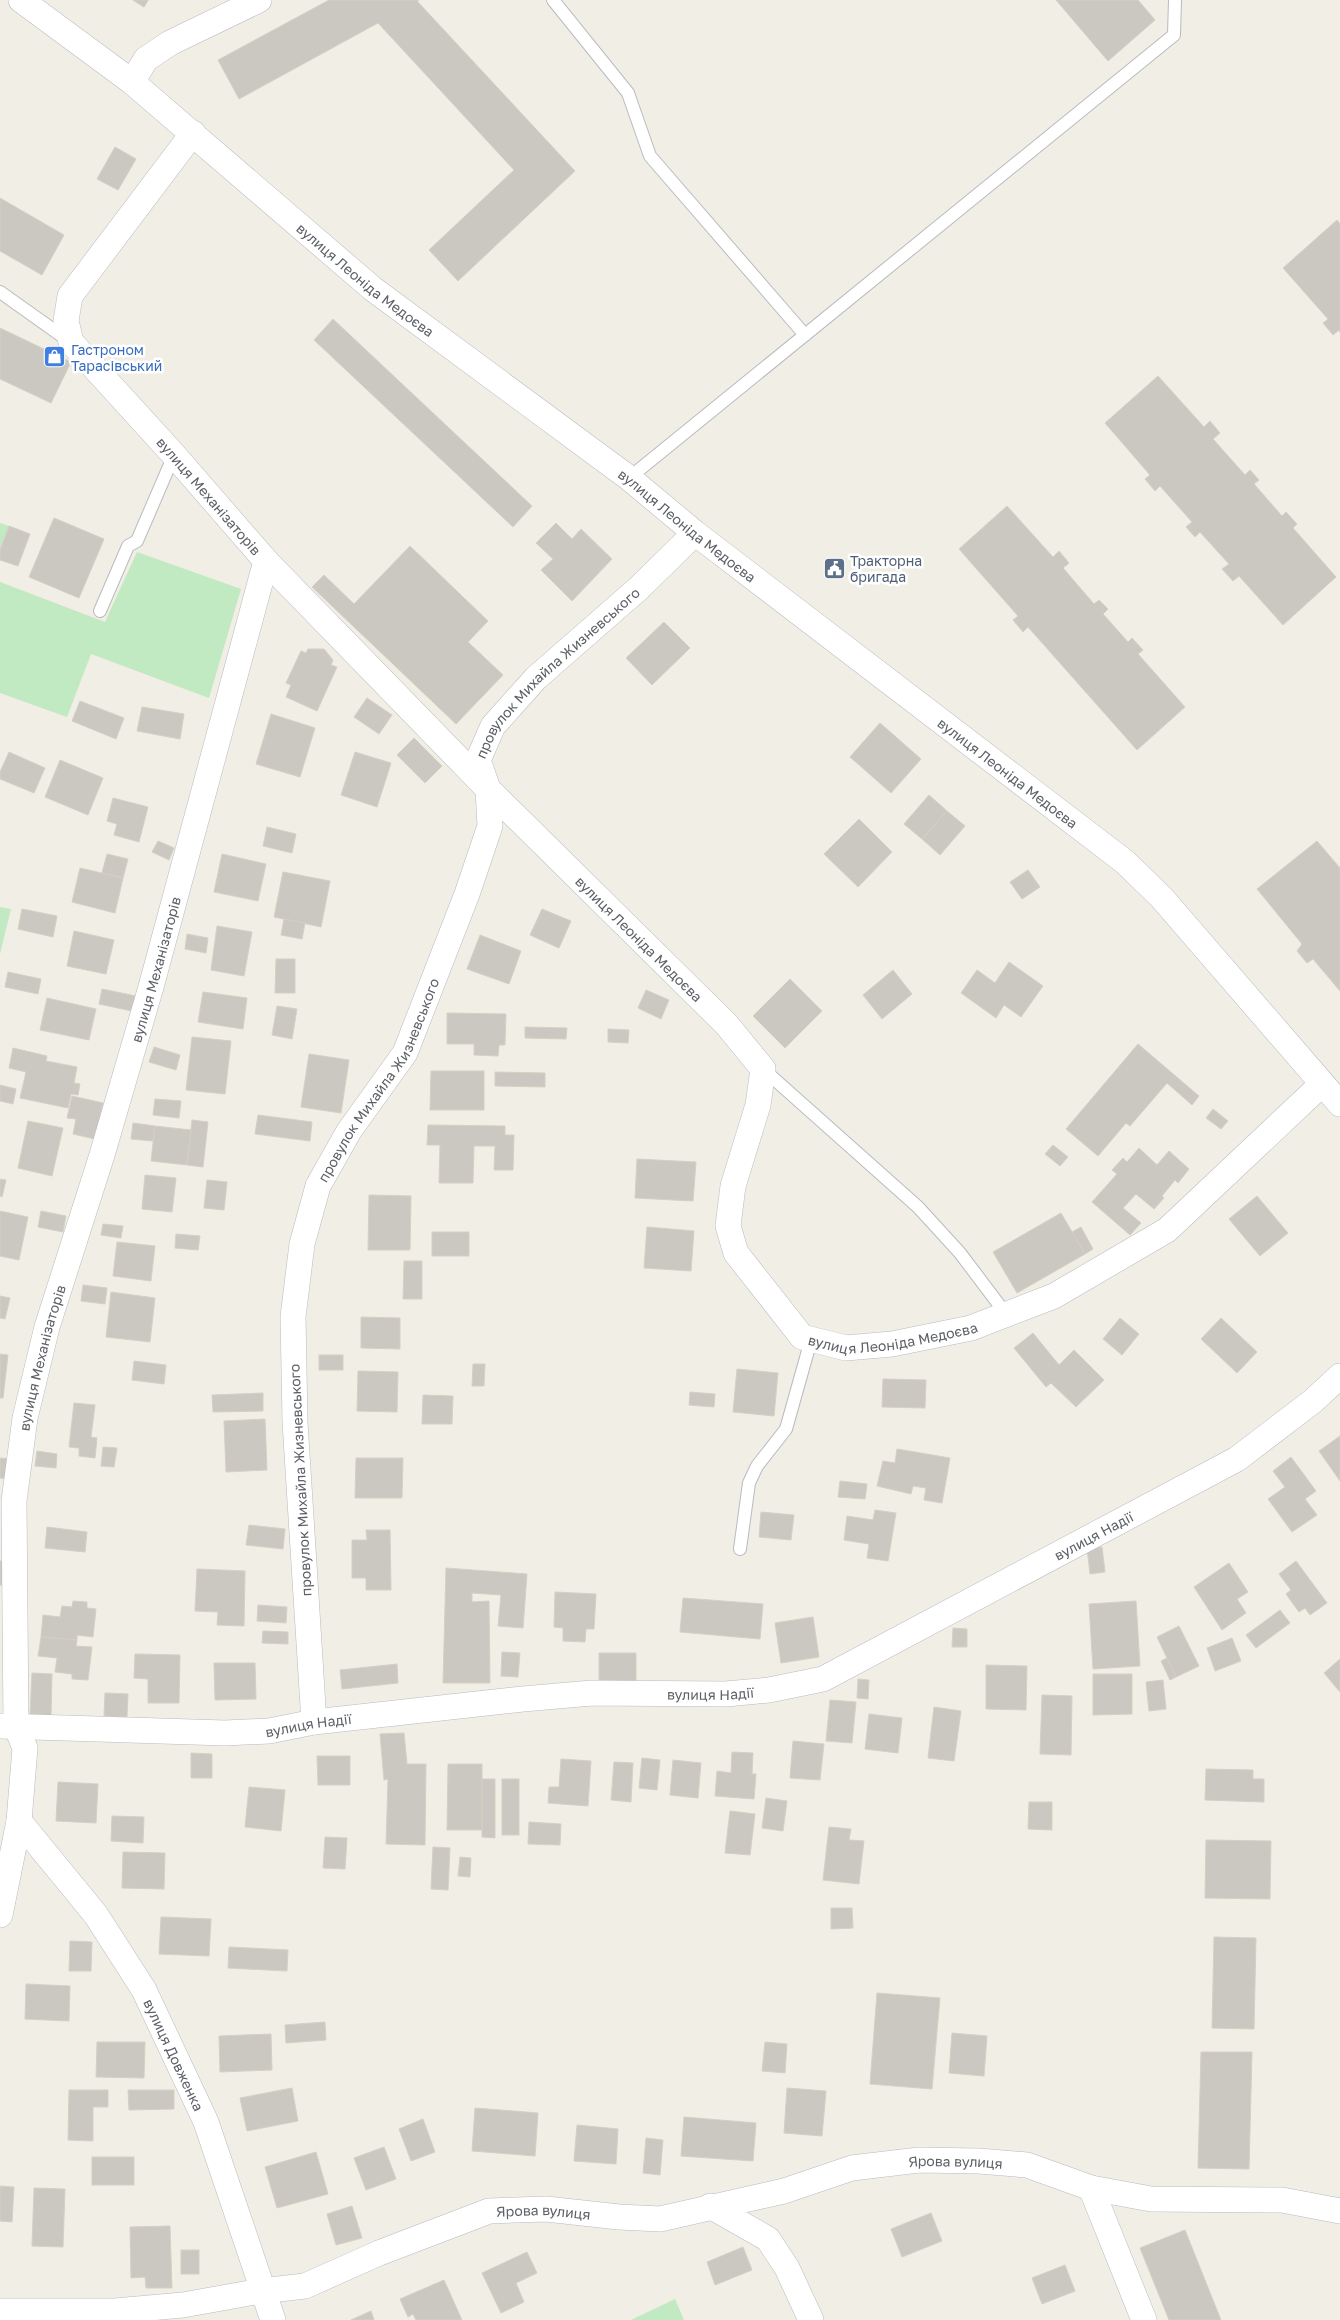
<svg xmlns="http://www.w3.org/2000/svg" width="1340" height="2320" viewBox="0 0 1340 2320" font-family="'Golos Text',sans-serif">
<rect width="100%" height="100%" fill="#f0eee5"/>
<!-- green -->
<g fill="#c1e9c2">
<path d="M0,523L9,526L0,550Z"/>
<path d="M137,552L241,589L209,698L91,654L67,717L0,693V582L105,622Z"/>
<path d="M0,907L11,909L0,954Z"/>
<path d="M675,2299L684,2320H631Z"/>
</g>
<!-- building -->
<g fill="#cbc8c2" stroke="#d6d0c3">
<path d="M133,0H148L144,7Z"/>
<path d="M133,0H148L144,7Z"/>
<path d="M329,0H419L417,1L575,171L458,281L429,250L514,170L378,23L239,99L218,60Z"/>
<path d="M1056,0H1138L1155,20L1108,61Z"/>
<path d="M115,147L136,159L118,190L97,179Z"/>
<path d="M0,198L64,235L42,275L0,251Z"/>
<path d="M1337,220L1340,224V332L1339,330L1333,335L1323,323L1328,319L1283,268Z"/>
<path d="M333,319L532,506L513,527L314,340Z"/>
<path d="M0,328L71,362L51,403L0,379Z"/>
<path d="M1158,376L1204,427L1210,421L1220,433L1213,439L1245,475L1250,470L1259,480L1254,484L1282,516L1286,512L1297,524L1293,528L1336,577L1283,625L1239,576L1233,581L1222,569L1229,564L1200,532L1195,537L1186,527L1192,522L1160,486L1155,491L1145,479L1150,475L1105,423Z"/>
<path d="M1007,506L1053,557L1059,551L1069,563L1063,568L1094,604L1099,600L1108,609L1103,614L1128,642L1132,638L1143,650L1138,654L1185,707L1137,750L1028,627L1023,632L1013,620L1018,616L959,549Z"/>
<path d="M54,518L104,539L79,598L29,577Z"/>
<path d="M556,523L572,539L581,529L612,559L572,601L541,570L553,559L536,543Z"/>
<path d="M9,526L30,534L18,566L0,560V550Z"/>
<path d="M410,546L488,621L468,642L503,675L456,724L312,587L324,575L354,604Z"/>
<path d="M664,622L690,648L652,685L626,658Z"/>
<path d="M308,649H324L333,660L331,665L337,667L317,711L286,697L291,685L286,683L301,651L306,653Z"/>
<path d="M367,698L392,715L379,734L354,717Z"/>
<path d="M80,701L124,718L116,739L72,721Z"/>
<path d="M142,707L184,714L180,739L137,731Z"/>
<path d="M271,714L315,728L300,777L256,764Z"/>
<path d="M880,723L921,759L891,793L850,757Z"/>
<path d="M414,738L442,766L425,783L397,755Z"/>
<path d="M9,752L45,768L34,793L0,779V772Z"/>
<path d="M355,752L391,763L377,807L341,795Z"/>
<path d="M60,760L103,778L88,815L45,797Z"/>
<path d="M929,795L947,811L922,839L904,824Z"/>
<path d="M113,798L148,807L139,842L114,835L117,824L107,821Z"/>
<path d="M947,811L965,826L940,855L922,839Z"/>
<path d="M859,819L892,852L858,887L824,854Z"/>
<path d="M267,827L296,834L292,853L263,846Z"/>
<path d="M158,841L174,848L169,860L152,852Z"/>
<path d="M1317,841L1340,868V991L1313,959L1307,963L1297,951L1302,944L1257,889Z"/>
<path d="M107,854L128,859L123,878L102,873Z"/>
<path d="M222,854L266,864L258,901L214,892Z"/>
<path d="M80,868L123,878L115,913L72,902Z"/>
<path d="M1028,870L1040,887L1022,899L1010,882Z"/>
<path d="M283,872L330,881L321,927L274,917Z"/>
<path d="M22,909L57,916L53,937L18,929Z"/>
<path d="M542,909L571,921L559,948L530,935Z"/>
<path d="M284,919L305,923L302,939L281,935Z"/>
<path d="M217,926L252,932L244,976L211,970Z"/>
<path d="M74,931L114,940L106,974L67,966Z"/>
<path d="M187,934L208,938L206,953L185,949Z"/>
<path d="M480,935L521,951L509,984L467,969Z"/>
<path d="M276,959H295V993H275Z"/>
<path d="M1009,962L1043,986L1021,1017L1004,1005L996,1018L961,993L977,970L995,983Z"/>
<path d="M893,970L912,994L882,1019L863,995Z"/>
<path d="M8,972L41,979L38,994L5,987Z"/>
<path d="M790,979L822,1011L785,1048L753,1016Z"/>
<path d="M102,989L136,996L132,1011L99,1004Z"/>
<path d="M646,990L669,1000L661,1019L638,1008Z"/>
<path d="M203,992L247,998L243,1029L198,1022Z"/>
<path d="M47,998L96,1009L89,1040L40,1030Z"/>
<path d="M277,1006L297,1009L292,1039L272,1035Z"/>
<path d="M447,1013L506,1014L505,1045H499L498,1056L474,1055V1044H447Z"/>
<path d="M525,1027L567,1028L566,1039L525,1038Z"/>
<path d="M608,1029L629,1030L628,1043L608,1042Z"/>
<path d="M192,1037L231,1041L225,1094L186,1090Z"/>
<path d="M1138,1044L1199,1096L1192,1105L1167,1083L1130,1126L1126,1123L1098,1156L1066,1129Z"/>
<path d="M154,1047L180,1055L176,1070L149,1062Z"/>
<path d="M13,1048L47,1056L46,1061L77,1067L74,1083L80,1084L78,1095L71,1094L68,1108L20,1098L26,1072L9,1068Z"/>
<path d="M309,1054L349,1060L341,1113L301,1107Z"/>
<path d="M431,1071H484V1110H430Z"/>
<path d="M495,1072L545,1073V1087L495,1086Z"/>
<path d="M0,1085L16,1089L13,1104L0,1101Z"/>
<path d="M72,1096L103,1103L95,1139L73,1134L76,1119L67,1118Z"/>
<path d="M155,1099L181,1101L179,1118L153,1115Z"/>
<path d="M1213,1109L1228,1121L1221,1129L1206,1118Z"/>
<path d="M258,1115L312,1122L310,1141L255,1134Z"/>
<path d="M192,1120L208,1122L203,1167L187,1165Z"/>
<path d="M28,1121L63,1128L52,1176L18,1168Z"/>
<path d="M133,1123L155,1126L153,1141L131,1139Z"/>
<path d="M428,1125L505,1126V1135H514L513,1170H494L495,1146H474L473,1183H439L440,1145H427Z"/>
<path d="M155,1126L191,1130L187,1165L151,1161Z"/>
<path d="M1053,1145L1068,1157L1060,1166L1045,1154Z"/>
<path d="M1139,1148L1157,1165L1169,1151L1189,1169L1178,1183L1175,1180L1162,1196L1164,1198L1154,1209L1136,1194L1123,1208L1141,1223L1130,1235L1092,1202L1117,1174L1112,1170L1123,1158L1127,1162Z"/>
<path d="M637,1159L696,1162L693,1201L635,1198Z"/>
<path d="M145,1175L176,1178L172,1212L142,1209Z"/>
<path d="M0,1179L6,1180L2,1197L0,1196Z"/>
<path d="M207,1180L227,1182L224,1210L204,1208Z"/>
<path d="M369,1195L411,1196L410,1250H368Z"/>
<path d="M1257,1196L1288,1233L1260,1256L1229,1219Z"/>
<path d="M0,1211L28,1217L19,1260L0,1256Z"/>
<path d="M41,1211L66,1216L63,1232L38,1227Z"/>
<path d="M1061,1213L1085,1254L1017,1293L993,1252Z"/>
<path d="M103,1224L123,1226L121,1238L101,1235Z"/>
<path d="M647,1227L694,1231L691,1271L644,1268Z"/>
<path d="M1081,1227L1093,1249L1085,1254L1072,1232Z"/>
<rect x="432" y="1232" width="37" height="24"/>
<path d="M176,1234L200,1236L198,1250L175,1248Z"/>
<path d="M117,1242L155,1246L151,1281L113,1276Z"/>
<path d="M404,1261H422V1299H403Z"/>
<path d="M83,1285L107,1288L105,1304L81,1301Z"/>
<path d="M111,1292L155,1298L150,1342L106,1337Z"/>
<path d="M0,1296L10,1298L5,1319L0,1318Z"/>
<path d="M361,1317L400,1318V1349L361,1348Z"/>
<path d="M1120,1318L1139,1334L1122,1355L1103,1339Z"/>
<path d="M1221,1318L1257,1352L1237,1373L1201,1339Z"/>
<path d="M1033,1333L1059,1365L1074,1350L1104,1380L1076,1407L1051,1383L1046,1387L1014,1348Z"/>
<path d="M0,1354L8,1355L3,1398H0Z"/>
<rect x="319" y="1355" width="24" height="15"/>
<path d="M134,1361L166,1365L164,1384L132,1380Z"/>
<path d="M473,1364H485L484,1386H472Z"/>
<path d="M737,1369L778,1373L774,1416L733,1412Z"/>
<path d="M358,1371L398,1372L397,1412L357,1411Z"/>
<path d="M883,1379L926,1380L925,1408L882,1407Z"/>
<path d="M690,1392L715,1394L714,1407L689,1405Z"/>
<path d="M263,1393V1411L213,1412L212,1395Z"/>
<path d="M423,1395L453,1396L452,1424H422Z"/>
<path d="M74,1403L95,1405L91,1437L97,1438L95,1458L79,1456V1448L69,1447Z"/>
<path d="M265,1419L267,1470L226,1472L224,1421Z"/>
<path d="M1340,1436V1481L1319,1451Z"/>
<path d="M103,1447L117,1448L114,1467L101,1466Z"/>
<path d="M897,1449L950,1458L942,1503L924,1500L926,1488L913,1486L911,1494L877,1486L883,1461L895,1463Z"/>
<path d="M37,1451L57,1454L56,1468L35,1466Z"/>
<path d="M1291,1457L1316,1491L1305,1499L1317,1515L1292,1532L1268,1499L1285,1487L1273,1471Z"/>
<path d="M0,1458L11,1459L9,1479L0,1478Z"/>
<path d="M356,1458H403L402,1498H355Z"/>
<path d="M840,1481L867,1484L865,1499L838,1497Z"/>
<path d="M875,1510L896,1513L888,1561L867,1558L869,1544L844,1540L847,1516L873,1520Z"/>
<path d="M761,1512L794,1515L791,1540L759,1537Z"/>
<path d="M249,1525L285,1529L283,1549L246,1545Z"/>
<path d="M47,1527L87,1532L85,1552L45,1548Z"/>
<path d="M366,1530H390L391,1590H366V1578H352V1540H367Z"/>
<path d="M1102,1547L1105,1572L1090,1574L1087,1548Z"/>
<path d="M0,1561H4L2,1585H0Z"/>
<path d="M1296,1561L1327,1603L1310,1615L1305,1608L1299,1612L1286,1594L1291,1590L1279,1574Z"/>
<path d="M1229,1563L1248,1592L1237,1599L1246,1613L1222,1630L1194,1587Z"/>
<path d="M446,1568L527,1574L523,1628L498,1626L501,1595L472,1593V1602L489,1601L490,1683H443Z"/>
<path d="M197,1569L245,1571L244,1626L217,1625L218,1612L195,1611Z"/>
<path d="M555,1592L596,1594L594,1629H586L585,1642L563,1641V1628L554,1627Z"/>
<path d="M683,1598L763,1604L760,1639L680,1632Z"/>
<path d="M73,1601L87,1602V1608L96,1609L93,1637L77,1635V1640L41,1637L43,1615L60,1617L62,1606L72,1607Z"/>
<path d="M1136,1601L1140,1666L1093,1669L1089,1604Z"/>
<path d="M258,1605L287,1607L286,1623L257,1621Z"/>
<path d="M1280,1610L1290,1623L1256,1648L1246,1635Z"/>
<path d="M813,1617L819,1657L781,1663L775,1623Z"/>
<path d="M1179,1626L1199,1666L1176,1677L1157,1637Z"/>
<path d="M953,1628L967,1629V1647H952Z"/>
<path d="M263,1631L288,1632V1644L262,1643Z"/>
<path d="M41,1637L77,1640L76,1646L92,1647L88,1680L72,1679V1674L55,1672L57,1658L38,1656Z"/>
<path d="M1232,1638L1241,1661L1215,1671L1207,1648Z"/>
<path d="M502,1652L520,1653L518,1677L501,1676Z"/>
<path d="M599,1653H636V1684L599,1683Z"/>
<path d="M135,1654L180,1655L179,1703H148V1679L134,1678Z"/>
<path d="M1167,1658L1176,1677L1170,1680L1161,1661Z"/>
<path d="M1340,1659V1692L1324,1673Z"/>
<path d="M214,1663H255L256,1699L215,1700Z"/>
<path d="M397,1664L398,1683L342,1689L340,1670Z"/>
<path d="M986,1665L1027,1666L1026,1710L986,1709Z"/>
<path d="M32,1673L52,1674L51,1716L30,1715Z"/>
<path d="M1093,1674H1132V1714L1093,1715Z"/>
<path d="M858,1679L869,1680L868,1699L857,1698Z"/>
<path d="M1163,1680L1166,1709L1149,1711L1146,1682Z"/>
<path d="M105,1693L128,1694L127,1717L104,1716Z"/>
<path d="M1042,1695L1072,1696L1071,1755L1040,1754Z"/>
<path d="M830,1700L856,1702L852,1743L826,1741Z"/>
<path d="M934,1707L961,1711L954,1761L928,1758Z"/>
<path d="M869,1714L902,1718L898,1753L865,1749Z"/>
<path d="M404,1733L407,1764H426L425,1845L386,1844L388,1779L384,1780L380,1734Z"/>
<path d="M793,1741L824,1744L820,1780L790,1778Z"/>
<path d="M732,1752L753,1753L752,1774H756L754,1799L715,1796L717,1771L731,1773Z"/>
<path d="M191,1753L212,1754V1778H191Z"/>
<path d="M317,1756H350V1785H318Z"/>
<path d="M642,1758L660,1760L657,1790L639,1788Z"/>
<path d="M561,1759L591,1761L588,1806L548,1803L549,1787H559Z"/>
<path d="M673,1760L701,1763L698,1798L670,1795Z"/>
<path d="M614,1762L633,1763L631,1802L611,1800Z"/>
<path d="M448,1764H482V1830H447Z"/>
<path d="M1206,1769L1253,1770V1779H1264V1802L1205,1800Z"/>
<path d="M482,1779H495V1838L482,1837Z"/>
<rect x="502" y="1779" width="17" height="56"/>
<path d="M58,1782L98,1784L96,1823L56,1821Z"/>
<path d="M249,1787L285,1790L281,1831L245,1827Z"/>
<path d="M766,1798L787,1801L783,1831L762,1828Z"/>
<path d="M1029,1802H1052V1830L1028,1829Z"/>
<path d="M730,1811L755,1814L750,1855L725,1853Z"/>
<path d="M112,1816L144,1817L143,1843L111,1841Z"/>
<path d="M529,1822L561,1824L560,1845L528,1844Z"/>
<path d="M829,1827L851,1829L849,1840L864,1841L859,1884L823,1880Z"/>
<path d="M325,1837L347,1838L345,1869L323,1868Z"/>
<path d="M1206,1840L1271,1841L1270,1899L1205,1898Z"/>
<path d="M433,1847L450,1848L448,1890L431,1889Z"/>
<path d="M123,1852L165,1853L164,1889L122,1888Z"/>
<path d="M460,1857L471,1858L470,1877L458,1876Z"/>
<path d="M831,1908H852L853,1928L831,1929Z"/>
<path d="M161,1917L211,1919L209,1956L159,1954Z"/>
<path d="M1214,1937L1256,1938L1254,2029L1212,2028Z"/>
<path d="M70,1941L92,1942L91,1971H69Z"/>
<path d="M229,1947L288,1950L287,1971L228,1968Z"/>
<path d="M26,1984L70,1986L69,2021L25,2019Z"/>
<path d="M877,1993L940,1998L932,2089L870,2084Z"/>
<path d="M325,2022L326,2040L286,2043L285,2025Z"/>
<path d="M952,2033L987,2036L984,2076L949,2073Z"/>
<path d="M271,2034L272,2070L220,2072L219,2036Z"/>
<path d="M97,2042H145L144,2078L96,2077Z"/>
<path d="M765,2042L787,2044L785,2073L762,2071Z"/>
<path d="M1201,2052H1252L1249,2169L1198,2168Z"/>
<path d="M292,2088L298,2121L247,2131L240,2098Z"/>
<path d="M787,2088L826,2091L822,2136L784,2133Z"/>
<path d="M69,2090H108V2107H93V2141L68,2140Z"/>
<path d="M128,2090H174V2109L129,2110Z"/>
<path d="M475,2108L538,2113L535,2156L472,2151Z"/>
<path d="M684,2117L756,2123L753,2161L681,2156Z"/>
<path d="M423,2119L435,2152L411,2161L399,2129Z"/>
<path d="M577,2125L618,2129L616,2164L574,2161Z"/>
<path d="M646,2138L663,2140L660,2175L643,2173Z"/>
<path d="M384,2147L396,2179L366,2190L354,2158Z"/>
<path d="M316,2152L328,2194L277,2208L265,2167Z"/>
<rect x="92" y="2157" width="42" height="28"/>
<path d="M0,2186L14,2187L12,2222L0,2221Z"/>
<path d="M34,2188L65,2189L63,2247L32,2246Z"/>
<path d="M352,2206L362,2238L336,2245L327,2214Z"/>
<path d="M931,2213L942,2241L902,2257L891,2229Z"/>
<path d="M170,2226L172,2288H146L145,2277L131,2278L130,2227Z"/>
<path d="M1185,2230L1221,2320H1169L1140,2248Z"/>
<path d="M743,2247L752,2270L715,2285L707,2262Z"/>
<rect x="181" y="2250" width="18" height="24"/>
<path d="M527,2252L537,2273L516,2283L524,2302L501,2313L482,2273Z"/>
<path d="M1065,2265L1075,2291L1042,2304L1032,2278Z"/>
<path d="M444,2280L462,2320H416L413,2314L408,2317L400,2299Z"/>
<path d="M371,2311L374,2320H351Z"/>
</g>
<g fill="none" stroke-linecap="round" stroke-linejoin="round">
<defs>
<g id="lane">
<path d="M553,0L628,93L650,156L805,335"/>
<path d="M0,292L69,341"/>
<path d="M629,478L1174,35L1175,0"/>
<path d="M100,611L128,546L137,541L174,455"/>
<path d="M763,1069L918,1207L960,1253L1006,1314"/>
<path d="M740,1549L749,1483L757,1466L786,1429L811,1340"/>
</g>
<g id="street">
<path id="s1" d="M21,0L132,82L373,289L629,478L695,533L1125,862L1162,898L1340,1104"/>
<path d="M132,82L146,59L170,43L259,0"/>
<path id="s2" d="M266,561L488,789L727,1025L763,1069L758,1105L733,1186L728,1226L736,1253L802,1337L846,1348L892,1344L971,1328L1054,1296L1167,1230L1322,1084"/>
<path id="s3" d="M314,1722L295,1422L293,1317L302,1244L318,1186L349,1131L405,1053L467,894L490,826L488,789L478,760L493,726L536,678L639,588L695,533"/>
<path id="s4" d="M1,1726L225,1733L269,1731L314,1722L523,1699L592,1693L726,1694L769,1690L823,1679L1237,1459L1313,1401L1340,1376"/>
<path id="s5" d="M19,1821L96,1915L144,1990L206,2122L273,2320"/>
<path id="s6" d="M0,1915L19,1821L25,1748L16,1726L14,1501L25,1418L47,1327L102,1155L151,987L266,561L174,455L71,342L66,321L70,296L193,133"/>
<path d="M1091,2188L1144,2320"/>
<path d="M710,2206L768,2239L787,2268L811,2320"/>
<path id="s7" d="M0,2311H115L183,2305L261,2291L305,2286L379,2253L489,2211L546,2209L619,2217L660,2219L784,2191L852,2168L919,2160L979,2161L1027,2165L1091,2188L1151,2199L1282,2200L1340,2211"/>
</g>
</defs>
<!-- lane casing -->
<use href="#lane" stroke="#b8bbc0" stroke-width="14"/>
<!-- street casing -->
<use href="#street" stroke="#b8bbc0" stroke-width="26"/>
<!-- lane -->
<use href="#lane" stroke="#fff" stroke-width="12"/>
<!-- street -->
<use href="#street" stroke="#fff" stroke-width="25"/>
</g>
<!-- icons -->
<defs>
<symbol id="shop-square" viewBox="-11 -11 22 22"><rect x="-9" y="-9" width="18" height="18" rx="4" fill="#3f7fe0" stroke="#fff"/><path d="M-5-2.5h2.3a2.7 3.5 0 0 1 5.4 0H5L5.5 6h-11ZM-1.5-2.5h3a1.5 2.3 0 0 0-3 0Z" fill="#fff"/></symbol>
<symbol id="civic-square" viewBox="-11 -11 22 22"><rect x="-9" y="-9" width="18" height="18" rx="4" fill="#5c6f8a" stroke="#fff"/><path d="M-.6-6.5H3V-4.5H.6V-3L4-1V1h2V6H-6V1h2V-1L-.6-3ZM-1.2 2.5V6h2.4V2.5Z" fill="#fff"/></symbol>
</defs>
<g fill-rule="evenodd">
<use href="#shop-square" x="42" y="344" width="25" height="25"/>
<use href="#civic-square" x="822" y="556" width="25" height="25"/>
</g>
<g text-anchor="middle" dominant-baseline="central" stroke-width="5" stroke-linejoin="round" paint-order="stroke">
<!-- street labels -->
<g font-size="14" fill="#5d6167" stroke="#fff">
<text stroke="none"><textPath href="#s1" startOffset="444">вулиця Леоніда Медоєва</textPath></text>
<text transform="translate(209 496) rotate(49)">вулиця Механізаторів</text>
<text stroke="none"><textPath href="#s1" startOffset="849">вулиця Леоніда Медоєва</textPath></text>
<text stroke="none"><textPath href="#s3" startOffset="1128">провулок Михайла Жизневського</textPath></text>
<text stroke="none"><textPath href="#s1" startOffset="1254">вулиця Леоніда Медоєва</textPath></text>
<text stroke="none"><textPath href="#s2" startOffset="531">вулиця Леоніда Медоєва</textPath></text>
<text stroke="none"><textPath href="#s6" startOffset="969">вулиця Механізаторів</textPath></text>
<text stroke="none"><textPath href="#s3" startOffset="662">провулок Михайла Жизневського</textPath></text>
<text stroke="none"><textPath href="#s2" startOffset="1100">вулиця Леоніда Медоєва</textPath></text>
<text stroke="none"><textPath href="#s6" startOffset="564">вулиця Механізаторів</textPath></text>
<text transform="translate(300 1480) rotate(-93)">провулок Михайла Жизневського</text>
<text stroke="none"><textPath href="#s4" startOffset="1132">вулиця Надії</textPath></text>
<text stroke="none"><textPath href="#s4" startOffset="712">вулиця Надії</textPath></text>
<text stroke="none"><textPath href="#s4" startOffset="308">вулиця Надії</textPath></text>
<text stroke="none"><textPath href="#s5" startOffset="282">вулиця Довженка</textPath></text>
<text stroke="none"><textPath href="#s7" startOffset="980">Ярова вулиця</textPath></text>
<text stroke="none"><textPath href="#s7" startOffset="560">Ярова вулиця</textPath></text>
</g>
<!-- shop labels -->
<g font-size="14" fill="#366cbe" stroke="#fff" text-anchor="start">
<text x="71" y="349">Гастроном<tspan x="71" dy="16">Тарасівський</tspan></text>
</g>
<!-- service labels -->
<g font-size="14" fill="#4e5e75" stroke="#fff" text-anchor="start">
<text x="850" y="560">Тракторна<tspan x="850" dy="16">бригада</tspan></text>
</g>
</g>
</svg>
